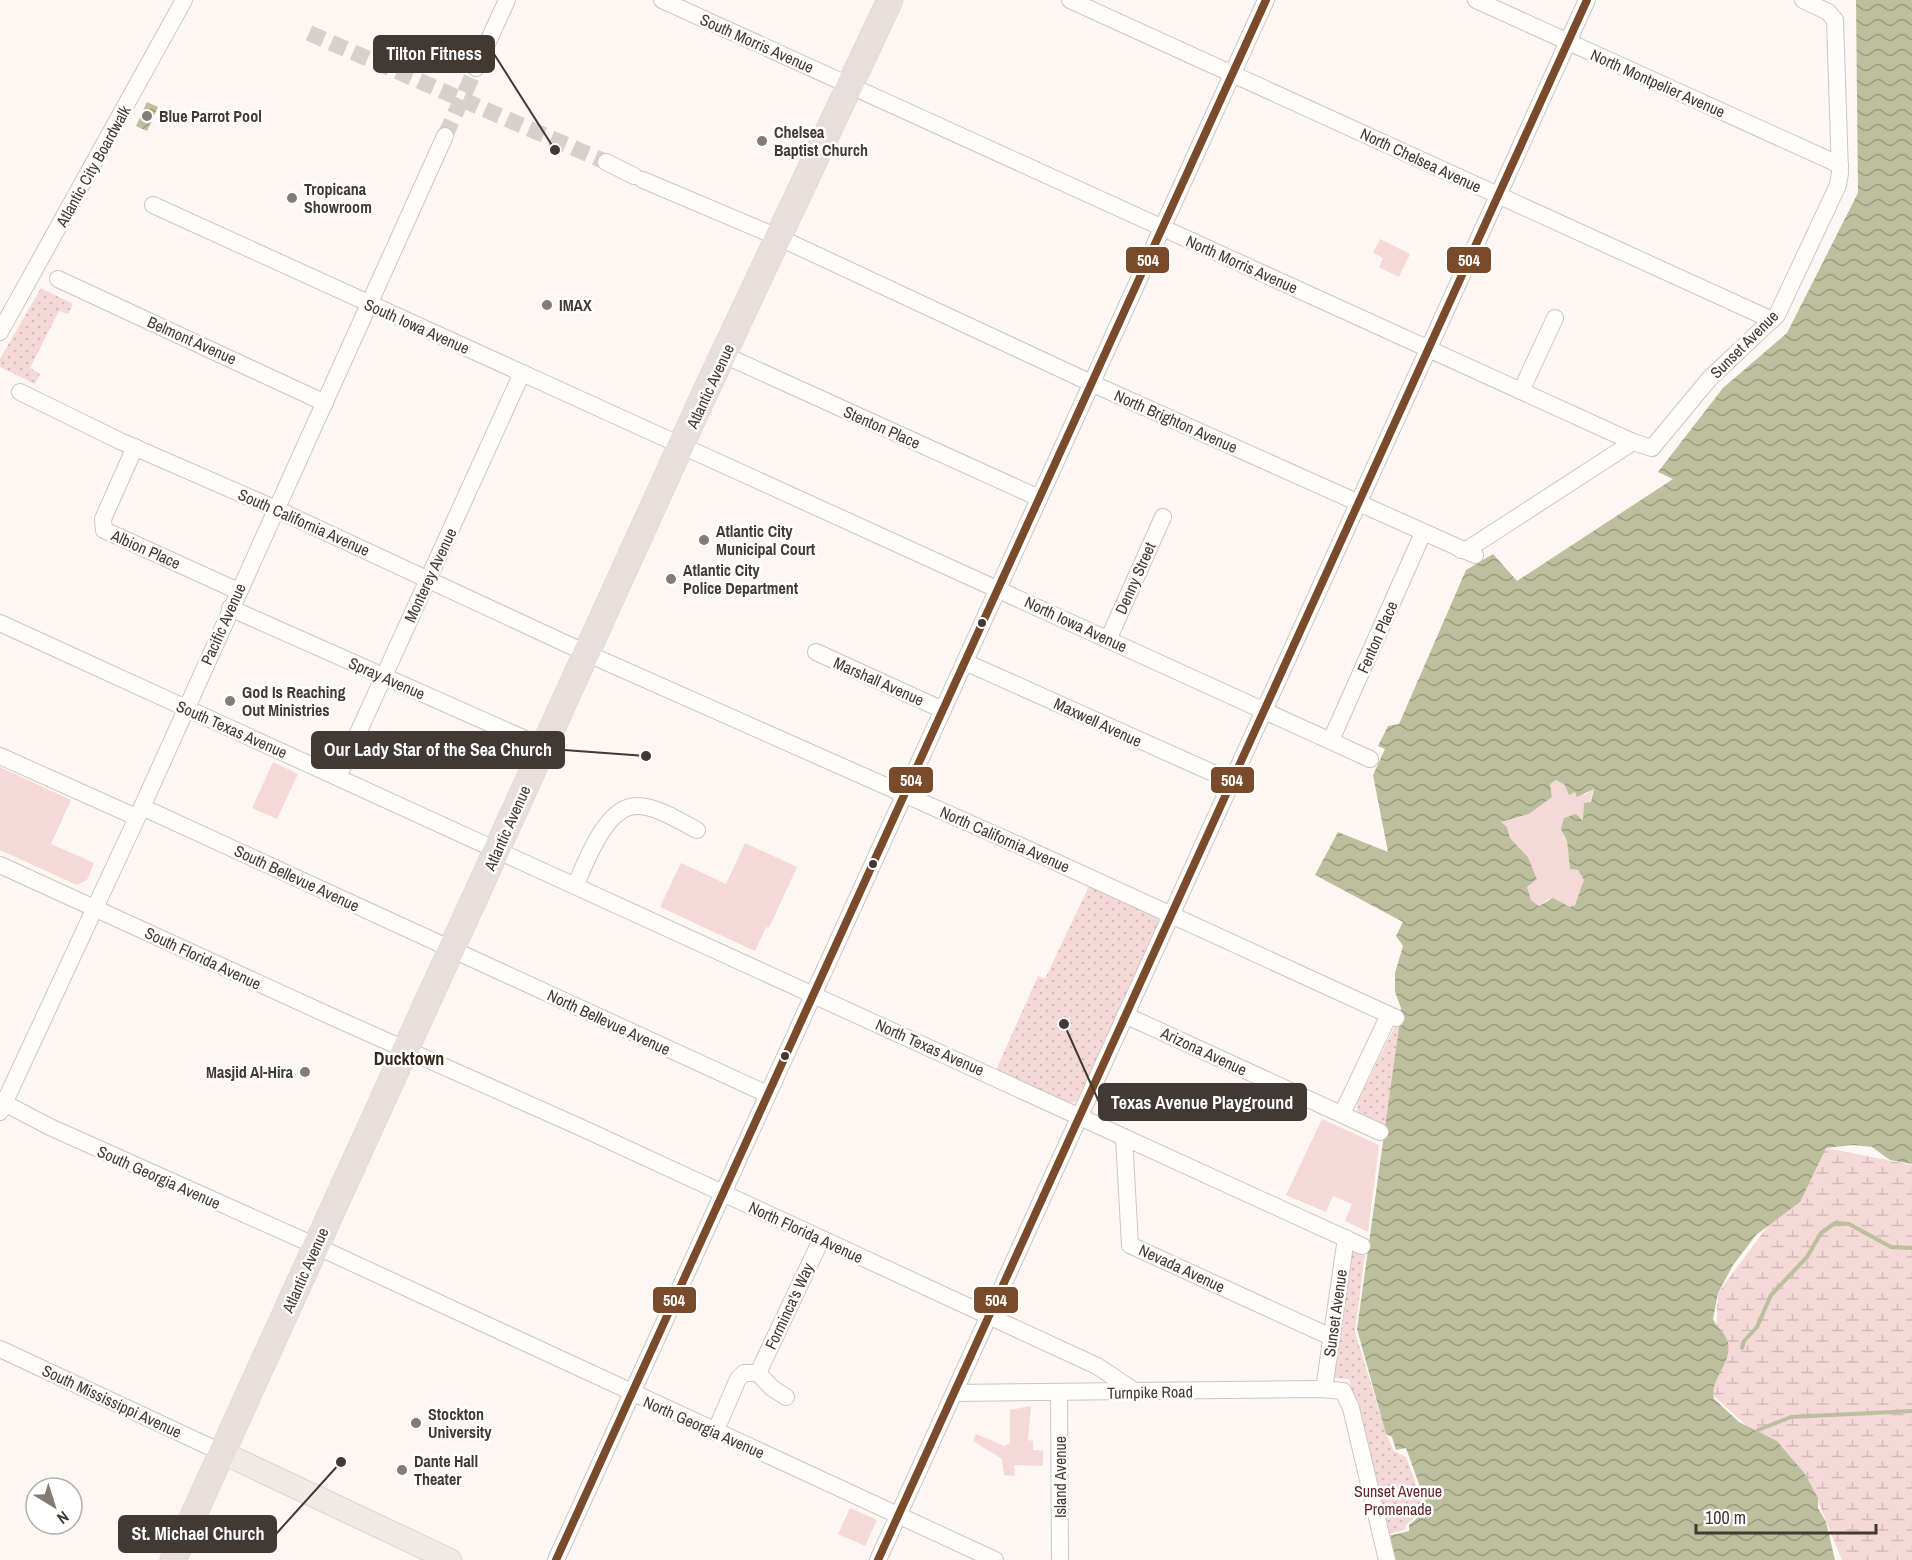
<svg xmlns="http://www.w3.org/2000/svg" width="1912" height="1560" viewBox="0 0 1912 1560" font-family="'Archivo Narrow',sans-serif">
<defs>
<pattern id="wetland-marsh" width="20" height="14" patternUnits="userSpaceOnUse" patternTransform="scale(1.5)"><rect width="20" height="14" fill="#f4d9d7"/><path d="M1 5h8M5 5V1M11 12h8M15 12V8" fill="none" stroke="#d2bbb9"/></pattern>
<pattern id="park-dots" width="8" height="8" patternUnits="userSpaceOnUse" patternTransform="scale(1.5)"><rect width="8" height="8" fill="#f4d9d7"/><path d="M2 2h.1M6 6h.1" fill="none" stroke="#d2bbb9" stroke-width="1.8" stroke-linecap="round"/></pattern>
<pattern id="water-waves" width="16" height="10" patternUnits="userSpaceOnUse" patternTransform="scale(1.5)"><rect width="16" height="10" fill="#bcbf9e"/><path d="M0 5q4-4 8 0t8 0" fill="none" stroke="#9a9c81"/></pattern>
</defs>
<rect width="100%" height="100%" fill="#fcf7f2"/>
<!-- grass -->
<g fill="#f4d9d7">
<path d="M1380,239L1410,254L1399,277L1379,267L1383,258L1373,253Z"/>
<path d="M273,762L298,774L277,819L252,808Z"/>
<path d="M0,767L71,800L51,844L94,863L87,880L77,885L0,850Z"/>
<path d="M1556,780L1585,795L1594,788L1584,823L1563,835L1567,841L1570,868L1578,870L1584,880C1582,890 1581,903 1571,907L1548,899L1539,906L1531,900L1527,887L1537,878L1528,857L1510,838L1507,827L1501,822L1529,814L1552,797L1550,784Z"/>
<path d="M745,843L797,867L769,928L766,927L755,951L660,907L681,863L726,884Z"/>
<path d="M1322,1119L1379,1145L1368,1232L1345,1221L1352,1204L1333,1196L1326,1212L1286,1195Z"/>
<path d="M1031,1406L1028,1440L1033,1441V1450L1043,1451V1466L1014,1465L1015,1476L1004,1475L1002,1459L973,1441L976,1434L1004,1446L1010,1443V1410Z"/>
<path d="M850,1508L877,1520L865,1546L838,1534Z"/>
</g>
<!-- wetland -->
<path fill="url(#wetland-marsh)" d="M1826,1148L1912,1165V1560H1842L1812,1486L1713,1395L1718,1293Z"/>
<!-- park -->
<g fill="url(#park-dots)">
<path d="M41,288L73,304L68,314L59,311L30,368L40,374L35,384L0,367V359Z"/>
<path d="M1089,886L1154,915L1158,919V924L1080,1094L1076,1101L1071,1103L996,1070L1038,976L1045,979Z"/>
<path d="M1395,1026L1399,1027L1386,1127L1361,1115L1357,1110V1103Z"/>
<path d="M1351,1248L1365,1253L1355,1332L1387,1436L1394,1451L1406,1457L1425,1509L1406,1525L1405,1530L1385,1535L1349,1379L1335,1378L1331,1374Z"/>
</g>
<!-- water -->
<g fill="url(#water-waves)" fill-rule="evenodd">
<path d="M1856,0H1912V1164L1890,1160L1872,1147L1853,1145L1826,1148L1800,1202L1756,1235L1733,1265L1718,1293L1713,1319C1717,1328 1726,1333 1728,1343C1732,1364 1709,1380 1714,1399L1739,1422L1777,1441L1805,1474L1818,1498V1508L1826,1522L1835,1560H1394L1388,1536L1409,1531V1525L1428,1509L1406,1448L1396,1450L1392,1437L1386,1434L1357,1329L1399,1027L1401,1008L1395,992V973L1403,946L1396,936L1403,922L1315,875L1338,832L1388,852L1373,775L1385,749L1378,746L1388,726L1399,724L1466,570L1493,554L1517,581L1673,479L1658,472L1723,388L1787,333L1858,193ZM1556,780L1565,785L1569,795L1575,792L1577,797L1594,789L1591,802L1584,803L1583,821L1576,814L1564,818L1561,829L1567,841L1570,869L1578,870L1584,880L1575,905L1570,907L1553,898L1539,906L1531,900L1527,887L1537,879L1528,857L1510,838L1507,827L1501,822L1529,814L1552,797L1550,784Z"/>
<path d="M147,102L158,107L147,131L136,126Z"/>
</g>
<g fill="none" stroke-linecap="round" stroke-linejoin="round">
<!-- stream -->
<g stroke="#bcbf9e" stroke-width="4">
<path d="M1742,1348L1744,1341L1757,1327L1771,1295L1807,1257L1821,1233L1835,1223L1849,1224L1891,1247L1912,1248"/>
<path d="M1758,1430L1791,1417L1912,1411"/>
</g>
<!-- minor-tunnel -->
<g stroke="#d7d1cc" stroke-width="16" stroke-dasharray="16 8" stroke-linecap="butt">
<path d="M309,33L606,162"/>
<path d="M445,136L476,68"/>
</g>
<defs>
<g id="minor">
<path d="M662,0L1633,442L1652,448L1710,378L1777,315L1838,185L1840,173L1835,20L1828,12L1803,0"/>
<path d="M1070,0L1772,320"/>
<path d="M1476,0L1840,165"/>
<path d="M476,68L507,0"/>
<path d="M606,162L634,176"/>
<path d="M643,180L780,238L1091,383L1475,555"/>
<path d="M153,205L1370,759"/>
<path d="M58,279L325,403"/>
<path d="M0,332L184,0"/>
<path d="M724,355L1039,498"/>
<path d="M1521,391L1555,318"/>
<path d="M20,392L120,441L276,509L586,653L1023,847L1396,1018"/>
<path d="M135,447L103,519L104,530L238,591"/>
<path d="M1461,550L1468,549L1633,442"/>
<path d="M230,608L543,747"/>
<path d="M0,623L1362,1246"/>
<path d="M1108,640L1163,517"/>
<path d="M816,652L943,710"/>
<path d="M965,662L1231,781"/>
<path d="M1331,740L1423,533"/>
<path d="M0,756L136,817"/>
<path d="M338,777L522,373"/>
<path d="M142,807L767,1094"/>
<path d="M0,865L337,1019L582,1128L1097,1366L1136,1392"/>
<path d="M575,886C586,863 605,806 637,806C657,806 679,821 697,830"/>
<path d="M1125,1015L1380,1132"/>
<path d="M4,1103L50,1127L316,1246L995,1560"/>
<path d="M0,1112L142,807L445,136"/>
<path d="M1342,1114L1389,1015"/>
<path d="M1124,1137L1130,1245L1331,1337"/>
<path d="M0,1349L223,1453"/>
<path d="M758,1373L821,1240"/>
<path d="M1324,1389L1346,1238"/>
<path d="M954,1393L1321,1389L1343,1391L1351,1408L1387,1560"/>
<path d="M1059,1393L1060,1560"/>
<path d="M715,1432L738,1379L744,1373H758L772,1388L786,1397"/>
<path d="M556,1560L1266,0"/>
<path d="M878,1560L1587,0"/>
</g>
<path id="major" d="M223,1453L450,1560"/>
<path id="highway" d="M173,1560L703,397L890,0"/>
</defs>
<!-- minor casing -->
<use href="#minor" stroke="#ccc6c0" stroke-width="18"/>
<!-- major casing -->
<use href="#major" stroke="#d8d4d1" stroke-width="24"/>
<!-- highway casing -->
<use href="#highway" stroke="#d8d4d1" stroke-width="27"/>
<!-- minor -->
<use href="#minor" stroke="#fffefd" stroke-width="16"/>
<!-- major -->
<use href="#major" stroke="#f1ebe8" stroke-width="22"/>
<!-- highway -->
<use href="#highway" stroke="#e8deda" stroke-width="26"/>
<defs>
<g id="bus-1">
<path d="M556,1560L1266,0"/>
<path d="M878,1560L1587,0"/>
</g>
</defs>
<!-- bus-1 casing -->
<use href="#bus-1" stroke="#fff" stroke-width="12"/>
<!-- bus-1 -->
<use href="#bus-1" stroke="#7a4b2a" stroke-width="8"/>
</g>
<!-- markers -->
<g fill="#827c75" stroke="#fff" stroke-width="2">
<circle cx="147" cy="116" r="6"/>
<circle cx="762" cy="141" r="6"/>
<circle cx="292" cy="198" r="6"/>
<circle cx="547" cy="305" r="6"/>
<circle cx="704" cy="540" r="6"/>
<circle cx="671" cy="579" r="6"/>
<circle cx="230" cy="701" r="6"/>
<circle cx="305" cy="1072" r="6"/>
<circle cx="416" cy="1423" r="6"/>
<circle cx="402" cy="1470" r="6"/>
</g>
<g fill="#413932" stroke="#fff" stroke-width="2">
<circle cx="982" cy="623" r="5"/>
<circle cx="873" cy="864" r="5"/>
<circle cx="785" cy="1056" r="5"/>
</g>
<g text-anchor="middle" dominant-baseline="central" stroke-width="5" stroke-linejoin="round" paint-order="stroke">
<!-- street labels -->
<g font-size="16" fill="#413932" stroke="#fff">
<text transform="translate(757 43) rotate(24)">South Morris Avenue</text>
<text transform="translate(1658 83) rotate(24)">North Montpelier Avenue</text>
<text transform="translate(1421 160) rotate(25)">North Chelsea Avenue</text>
<text transform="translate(93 166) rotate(-61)">Atlantic City Boardwalk</text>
<text transform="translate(1242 264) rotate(24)">North Morris Avenue</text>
<text transform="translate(417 326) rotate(24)">South Iowa Avenue</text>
<text transform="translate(192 340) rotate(24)">Belmont Avenue</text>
<text transform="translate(1744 344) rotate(-45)">Sunset Avenue</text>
<text transform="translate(710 386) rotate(-65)">Atlantic Avenue</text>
<text transform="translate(1176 421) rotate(24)">North Brighton Avenue</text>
<text transform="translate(882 427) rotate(24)">Stenton Place</text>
<text transform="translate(304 522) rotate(24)">South California Avenue</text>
<text transform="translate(146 549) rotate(24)">Albion Place</text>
<text transform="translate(430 575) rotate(-65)">Monterey Avenue</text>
<text transform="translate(1135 578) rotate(-66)">Denny Street</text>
<text transform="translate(223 624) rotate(-66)">Pacific Avenue</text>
<text transform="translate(1076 624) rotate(25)">North Iowa Avenue</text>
<text transform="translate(1377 637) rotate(-66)">Fenton Place</text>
<text transform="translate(387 678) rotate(24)">Spray Avenue</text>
<text transform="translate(879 681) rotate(24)">Marshall Avenue</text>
<text transform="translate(1098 722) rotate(25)">Maxwell Avenue</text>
<text transform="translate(232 729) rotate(24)">South Texas Avenue</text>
<text transform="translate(507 828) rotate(-66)">Atlantic Avenue</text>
<text transform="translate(1005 839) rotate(24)">North California Avenue</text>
<text transform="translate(297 878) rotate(25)">South Bellevue Avenue</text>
<text transform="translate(203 958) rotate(25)">South Florida Avenue</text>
<text transform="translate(609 1022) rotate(25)">North Bellevue Avenue</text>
<text transform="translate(930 1047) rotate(24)">North Texas Avenue</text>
<text transform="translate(1204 1051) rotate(25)">Arizona Avenue</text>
<text transform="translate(159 1177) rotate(24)">South Georgia Avenue</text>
<text transform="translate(806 1232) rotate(25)">North Florida Avenue</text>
<text transform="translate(1182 1268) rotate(25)">Nevada Avenue</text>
<text transform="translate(305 1270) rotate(-66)">Atlantic Avenue</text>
<text transform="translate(789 1306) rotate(-65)">Forminca's Way</text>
<text transform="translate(1335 1313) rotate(-82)">Sunset Avenue</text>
<text transform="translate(1150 1392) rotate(-1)">Turnpike Road</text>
<text transform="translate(112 1401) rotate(25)">South Mississippi Avenue</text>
<text transform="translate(704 1427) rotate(24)">North Georgia Avenue</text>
<text transform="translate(1060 1477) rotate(-90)">Island Avenue</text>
</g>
<!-- poi labels -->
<g font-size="16" font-weight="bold" fill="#413932" stroke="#fff" text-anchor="start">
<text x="159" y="116">Blue Parrot Pool</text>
<text x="774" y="132">Chelsea<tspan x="774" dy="18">Baptist Church</tspan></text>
<text x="304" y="189">Tropicana<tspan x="304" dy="18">Showroom</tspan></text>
<text x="559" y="305">IMAX</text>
<text x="716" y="531">Atlantic City<tspan x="716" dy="18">Municipal Court</tspan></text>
<text x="683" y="570">Atlantic City<tspan x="683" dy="18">Police Department</tspan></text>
<text x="242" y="692">God Is Reaching<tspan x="242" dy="18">Out Ministries</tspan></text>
<text x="293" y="1072" text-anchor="end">Masjid Al-Hira</text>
<text x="428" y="1414">Stockton<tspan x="428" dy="18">University</tspan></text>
<text x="414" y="1461">Dante Hall<tspan x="414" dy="18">Theater</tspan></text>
</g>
<!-- park labels -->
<g font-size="16" fill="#652429" stroke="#fff">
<text x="1398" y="1491">Sunset Avenue<tspan x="1398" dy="18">Promenade</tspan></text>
</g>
<!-- neighbourhood labels -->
<g font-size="18" font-weight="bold" fill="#37291a" stroke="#fff">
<text x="409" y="1058">Ducktown</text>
</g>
</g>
<!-- callouts -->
<path fill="none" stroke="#413932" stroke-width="2" d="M555 150L494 54M646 756L564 750M1064 1024L1099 1102M341 1462L276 1534"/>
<g fill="#413932" stroke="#fff" stroke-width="2">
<circle cx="555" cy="150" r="6"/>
<circle cx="646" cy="756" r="6"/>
<circle cx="1064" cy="1024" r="6"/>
<circle cx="341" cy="1462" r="6"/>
</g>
<g fill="#413932" stroke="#413932" stroke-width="2">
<rect x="374" y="36" width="120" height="36" rx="6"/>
<rect x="312" y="732" width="252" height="36" rx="6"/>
<rect x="1099" y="1084" width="207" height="36" rx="6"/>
<rect x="119" y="1516" width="157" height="36" rx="6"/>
</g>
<g font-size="18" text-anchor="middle" font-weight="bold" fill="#fff">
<text x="434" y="60">Tilton Fitness</text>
<text x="438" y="756">Our Lady Star of the Sea Church</text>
<text x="1202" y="1109">Texas Avenue Playground</text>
<text x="198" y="1540">St. Michael Church</text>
</g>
<g stroke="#fff" stroke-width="2">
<rect x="1125" y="246" width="45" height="28" rx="6" fill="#7a4b2a"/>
<rect x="1446" y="246" width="46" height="28" rx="6" fill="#7a4b2a"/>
<rect x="888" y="766" width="46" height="28" rx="6" fill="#7a4b2a"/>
<rect x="1210" y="766" width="45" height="28" rx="6" fill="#7a4b2a"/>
<rect x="652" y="1286" width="45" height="28" rx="6" fill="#7a4b2a"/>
<rect x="973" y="1286" width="46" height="28" rx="6" fill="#7a4b2a"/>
</g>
<g font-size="16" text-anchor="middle" font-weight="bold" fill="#fff">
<text x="1148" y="266">504</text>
<text x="1469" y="266">504</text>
<text x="911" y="786">504</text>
<text x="1232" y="786">504</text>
<text x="674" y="1306">504</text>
<text x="996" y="1306">504</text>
</g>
<!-- north arrow -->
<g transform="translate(54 1506) rotate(142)"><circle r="28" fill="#ffffff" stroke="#b3b0ad" stroke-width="1.5"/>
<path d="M0-4.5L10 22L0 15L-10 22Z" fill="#827c75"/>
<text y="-9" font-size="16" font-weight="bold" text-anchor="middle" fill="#413932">N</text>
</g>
<!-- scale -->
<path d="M1696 1524v9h180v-9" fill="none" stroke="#413932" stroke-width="3"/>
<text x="1705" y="1524" font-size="18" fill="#413932" stroke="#ffffff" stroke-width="4.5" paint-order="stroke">100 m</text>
</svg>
